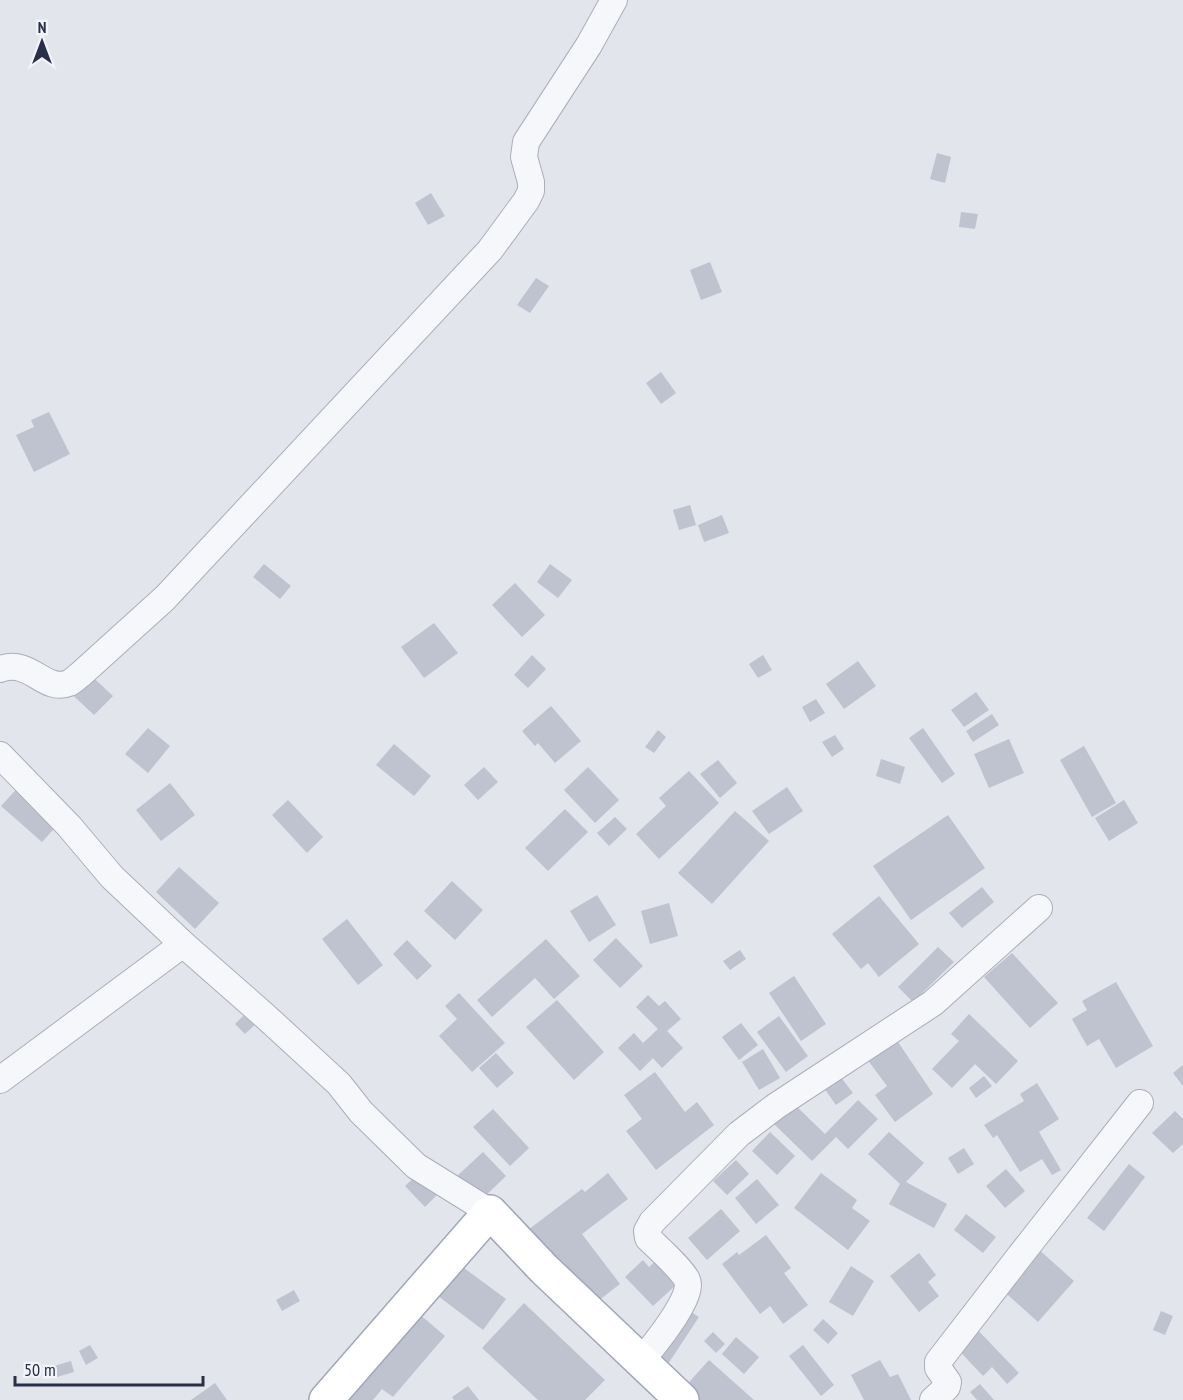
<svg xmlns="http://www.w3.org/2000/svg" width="1183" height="1400" viewBox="0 0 1183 1400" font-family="'PT Sans Narrow',sans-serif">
<rect width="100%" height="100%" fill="#e3e5ec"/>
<!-- building -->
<g fill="#bfc3d0">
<path d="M937,153L951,157L945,183L930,179Z"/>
<path d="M431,193L445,216L428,225L415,203Z"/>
<path d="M961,212L978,214L975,229L959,227Z"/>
<path d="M710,262L722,292L701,300L690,270Z"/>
<path d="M536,278L549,286L530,313L517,305Z"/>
<path d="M661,372L676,393L661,404L646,383Z"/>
<path d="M49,412L70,454L34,472L16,435L34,427L31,420Z"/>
<path d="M690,505L696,525L679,530L673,510Z"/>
<path d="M722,515L729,533L704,542L698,525Z"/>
<path d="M264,564L291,586L280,599L253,577Z"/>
<path d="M550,564L572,580L558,598L537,582Z"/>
<path d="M515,583L545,615L522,637L492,605Z"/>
<path d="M434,623L458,653L424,678L401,647Z"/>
<path d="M532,655L546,669L528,688L514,675Z"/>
<path d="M763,655L772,670L758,678L749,664Z"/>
<path d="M858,661L876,686L844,709L826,684Z"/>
<path d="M83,668L113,696L94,715L64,687Z"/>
<path d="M976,692L989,710L964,727L951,710Z"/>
<path d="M816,699L825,713L810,722L802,707Z"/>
<path d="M551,706L581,741L555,763L538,743L535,746L522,731Z"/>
<path d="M992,714L999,725L973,742L966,731Z"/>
<path d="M148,728L170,746L148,773L125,754Z"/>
<path d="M923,728L955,774L942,783L909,738Z"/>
<path d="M658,730L666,737L654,753L645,747Z"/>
<path d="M835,735L844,749L832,757L822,742Z"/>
<path d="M1009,739L1024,773L989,788L974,754Z"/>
<path d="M394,744L431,776L414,796L376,765Z"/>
<path d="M1084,746L1116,803L1092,817L1060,760Z"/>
<path d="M881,759L905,767L900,784L876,776Z"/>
<path d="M718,760L737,783L720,798L700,774Z"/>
<path d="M484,767L498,782L478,800L464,785Z"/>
<path d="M588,767L619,800L595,823L564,790Z"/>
<path d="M689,771L719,803L659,859L636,834L666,806L659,798Z"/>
<path d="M23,782L63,819L42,842L1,806Z"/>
<path d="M170,783L195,815L161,841L136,810Z"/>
<path d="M787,787L803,811L769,834L752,811Z"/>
<path d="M288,800L323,837L307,853L272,815Z"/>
<path d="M1124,800L1138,823L1109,841L1095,818Z"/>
<path d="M565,809L588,832L548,871L525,848Z"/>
<path d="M735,811L769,841L712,904L678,873Z"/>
<path d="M948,815L985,868L911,920L873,866Z"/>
<path d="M615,817L627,829L609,846L597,833Z"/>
<path d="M179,867L219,903L195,929L156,892Z"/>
<path d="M452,881L483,910L455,940L424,911Z"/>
<path d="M982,887L994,902L962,928L949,913Z"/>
<path d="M597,895L616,925L589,942L570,911Z"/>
<path d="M879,896L919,944L879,977L868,963L861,969L832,934Z"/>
<path d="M669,903L678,936L650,944L641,911Z"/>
<path d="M347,919L383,965L358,985L322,939Z"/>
<path d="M616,938L643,966L620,988L593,960Z"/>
<path d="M546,939L580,976L554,999L535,978L492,1017L477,1000Z"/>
<path d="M407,940L432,966L417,980L393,954Z"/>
<path d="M938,947L954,962L913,1002L898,987Z"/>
<path d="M740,950L746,959L730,970L723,961Z"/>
<path d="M1012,953L1058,1003L1030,1028L984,977Z"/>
<path d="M794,976L826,1024L801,1041L769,993Z"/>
<path d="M1116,982L1153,1046L1116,1068L1099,1039L1087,1046L1072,1019L1087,1010L1082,1001Z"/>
<path d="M459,993L505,1043L472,1072L439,1036L457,1019L445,1006Z"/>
<path d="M648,995L659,1006L665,1001L681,1019L667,1031L683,1048L662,1068L653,1058L640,1071L618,1048L634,1033L643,1043L658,1029L636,1007Z"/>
<path d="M557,1000L604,1052L574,1080L526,1027Z"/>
<path d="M250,1009L260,1020L245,1034L235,1024Z"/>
<path d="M969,1014L1018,1061L996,1084L975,1064L952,1088L932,1069L959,1041L951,1034Z"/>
<path d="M779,1016L808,1056L786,1072L757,1032Z"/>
<path d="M741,1023L758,1045L739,1060L722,1037Z"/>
<path d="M896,1039L933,1094L895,1122L875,1095L887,1086L867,1059Z"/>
<path d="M763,1049L780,1078L759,1090L742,1062Z"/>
<path d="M496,1053L514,1073L497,1088L479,1068Z"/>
<path d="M830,1063L853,1093L836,1105L814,1074Z"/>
<path d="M1183,1065V1086L1173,1073Z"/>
<path d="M655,1072L685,1112L697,1102L714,1125L656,1170L626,1131L642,1119L624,1095Z"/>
<path d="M984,1076L992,1086L976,1098L969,1088Z"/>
<path d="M1037,1083L1059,1119L1039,1132L1061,1170L1052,1175L1042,1159L1020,1172L997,1135L993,1138L984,1125L1024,1101L1020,1094Z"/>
<path d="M858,1100L878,1119L848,1149L836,1137L812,1161L774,1124L794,1104L825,1134Z"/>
<path d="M493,1109L529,1148L510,1166L473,1127Z"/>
<path d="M1175,1111L1183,1119V1144L1173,1153L1152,1133Z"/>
<path d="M770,1132L795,1156L777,1175L752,1151Z"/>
<path d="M889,1132L924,1163L906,1182L947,1204L934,1228L889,1204L900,1184L868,1154Z"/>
<path d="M964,1148L974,1164L958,1174L948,1158Z"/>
<path d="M483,1152L506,1176L480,1201L456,1177Z"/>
<path d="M736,1160L749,1174L727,1195L713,1181Z"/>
<path d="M1129,1164L1145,1177L1104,1231L1087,1218Z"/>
<path d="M1006,1169L1025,1191L1005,1208L986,1186Z"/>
<path d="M420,1172L440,1192L425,1207L405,1186Z"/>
<path d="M608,1173L628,1199L582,1234L620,1284L594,1304L524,1233L582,1189L585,1192Z"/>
<path d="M821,1173L857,1200L852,1208L870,1221L848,1250L794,1208Z"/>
<path d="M757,1179L779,1205L756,1224L735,1198Z"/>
<path d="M721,1209L740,1231L707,1260L688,1238Z"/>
<path d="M966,1214L996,1237L983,1253L954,1230Z"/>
<path d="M766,1235L791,1268L784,1273L808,1305L783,1324L770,1306L760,1314L722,1264L737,1252L739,1255Z"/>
<path d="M1037,1248L1074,1281L1038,1322L1000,1288Z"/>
<path d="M668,1249L690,1272L653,1306L625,1277L643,1260L649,1267Z"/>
<path d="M919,1253L936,1275L928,1282L939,1296L919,1312L890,1276Z"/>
<path d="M460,1265L506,1299L483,1330L438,1296Z"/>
<path d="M851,1266L874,1281L853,1316L829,1302Z"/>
<path d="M294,1290L300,1301L282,1311L276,1300Z"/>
<path d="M404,1301L445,1336L393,1397L382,1389L373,1400H325Z"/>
<path d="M524,1303L605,1380L585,1400H538L482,1348Z"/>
<path d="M679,1304L699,1317L666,1367L646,1353Z"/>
<path d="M1161,1311L1173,1316L1165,1335L1153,1330Z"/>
<path d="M823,1319L838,1333L828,1344L813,1330Z"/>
<path d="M970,1322L1019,1373L1007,1384L992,1367L983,1376L950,1341Z"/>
<path d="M713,1332L725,1344L716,1353L704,1341Z"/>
<path d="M736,1337L759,1357L744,1374L722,1354Z"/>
<path d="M90,1345L98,1358L86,1365L79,1351Z"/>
<path d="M803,1345L834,1385L821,1396L789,1356Z"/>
<path d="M709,1360L754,1400H696L683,1389Z"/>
<path d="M880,1360L890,1377L898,1374L911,1400H864L851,1375Z"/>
<path d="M71,1361L74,1372L57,1377L54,1366Z"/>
<path d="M215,1383L227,1400H191Z"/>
<path d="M980,1384L994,1400H977L970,1392Z"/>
<path d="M468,1386L479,1400H454L452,1397Z"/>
</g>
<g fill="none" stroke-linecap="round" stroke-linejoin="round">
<defs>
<g id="minor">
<path d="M0,669C31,658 44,693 69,683C73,681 77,677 81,674L165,598L490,250L526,201L531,191V182L524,157L526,142L589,45L614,0"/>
<path d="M0,755L69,826L112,877L183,944L265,1016L339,1084L361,1112L416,1166L490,1212"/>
<path d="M0,1080L183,944"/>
<path d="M642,1360C653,1346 695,1296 687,1280C682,1269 657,1247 648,1238L647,1231L652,1222L739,1134L776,1106L933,1003L1039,908"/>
<path d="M933,1400L947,1387L948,1382L938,1368V1362L1019,1257L1140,1103"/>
</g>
<path id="major" d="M326,1400L490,1212L544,1269L682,1400"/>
</defs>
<!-- minor casing -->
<use href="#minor" stroke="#abaeba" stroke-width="28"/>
<!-- major casing -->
<use href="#major" stroke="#a0a7b9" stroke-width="36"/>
<!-- minor -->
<use href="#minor" stroke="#f6f7fa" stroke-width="26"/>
<!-- major -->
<use href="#major" stroke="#fff" stroke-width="33"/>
</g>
<!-- north arrow -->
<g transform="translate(42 42)" stroke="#f3f4f9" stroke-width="4.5" paint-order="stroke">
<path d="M0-4.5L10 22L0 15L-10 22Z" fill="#282f46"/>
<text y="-9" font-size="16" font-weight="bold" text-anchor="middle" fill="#282f46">N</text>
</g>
<!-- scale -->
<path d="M15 1376v9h188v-9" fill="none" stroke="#282f46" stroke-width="3"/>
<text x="24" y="1376" font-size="18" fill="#282f46" stroke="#f3f4f9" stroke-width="4.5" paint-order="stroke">50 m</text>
</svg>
